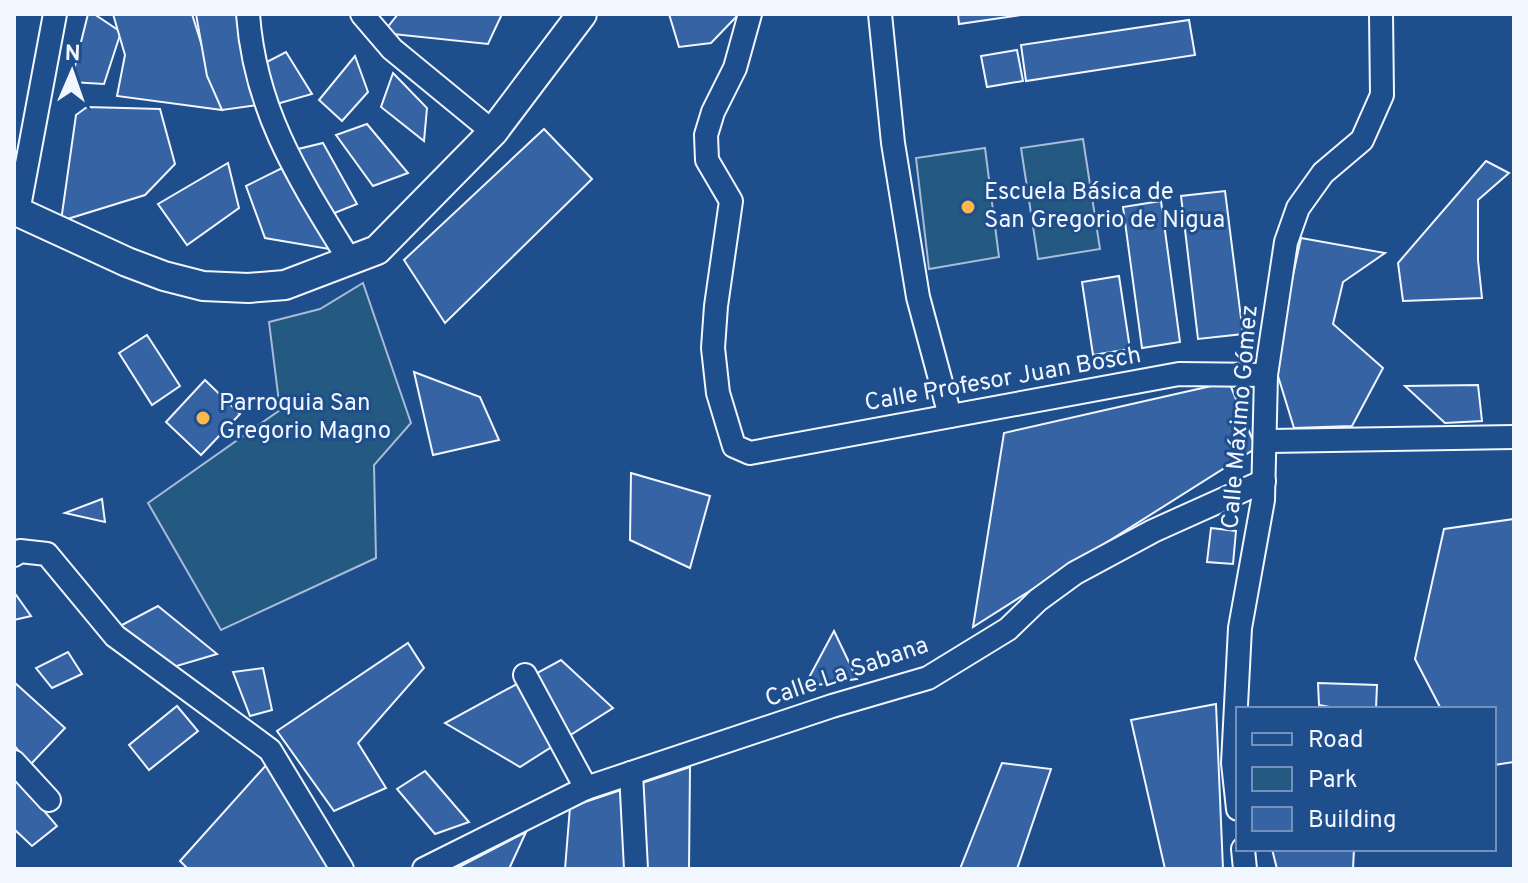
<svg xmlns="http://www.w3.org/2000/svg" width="1528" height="883" viewBox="0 0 1528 883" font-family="Overpass,sans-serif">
<rect width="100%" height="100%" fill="#1f4e8c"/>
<!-- green -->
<g fill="#245a82" stroke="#a8bbd7" stroke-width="2">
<path d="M1083,139L1100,249L1038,259L1021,148Z"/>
<path d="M985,148L999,257L929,269L916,158Z"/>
<path d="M363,283L411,423L374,465L376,558L221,630L148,503L280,410L269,322L320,309Z"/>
</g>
<!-- building -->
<g fill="#3563a3" stroke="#f2f6ff" stroke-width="2">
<path d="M88,14H94L121,32L104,84L71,82Z"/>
<path d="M113,14H192L222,110L117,96L125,55Z"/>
<path d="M196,14H240L257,105L222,110L207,76Z"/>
<path d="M398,14H502L488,44L383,33Z"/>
<path d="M669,14H739L711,43L679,47Z"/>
<path d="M958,14H1028L959,24Z"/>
<path d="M1189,20L1195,55L1026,81L1021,45Z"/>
<path d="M1017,50L1023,81L987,87L981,56Z"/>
<path d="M286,52L312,94L273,105L259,66Z"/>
<path d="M355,56L368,92L342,121L319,100Z"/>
<path d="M393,73L427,108L424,141L381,107Z"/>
<path d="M87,107L160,109L175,164L145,195L61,221L76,115Z"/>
<path d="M367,124L408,173L373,186L336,135Z"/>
<path d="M544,129L592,179L445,323L404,260Z"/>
<path d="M323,143L357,204L332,214L290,151Z"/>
<path d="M1486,161L1509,173L1478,200V260L1482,298L1403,301L1398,263Z"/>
<path d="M228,163L239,208L187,245L158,204Z"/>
<path d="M282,168L329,249L265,238L246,186Z"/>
<path d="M1225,191L1243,334L1198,339L1181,196Z"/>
<path d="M1161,201L1180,342L1142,348L1123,207Z"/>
<path d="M1301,238L1385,253L1343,282L1333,324L1383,368L1352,426L1294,428L1274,363Z"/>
<path d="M1119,276L1130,349L1093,355L1082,282Z"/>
<path d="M147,335L180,386L152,405L119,353Z"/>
<path d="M414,372L480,397L499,440L433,455Z"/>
<path d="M205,380L240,414L201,455L166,422Z"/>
<path d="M1229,382L1256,448L973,627L1004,433Z"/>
<path d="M1478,385L1482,421L1445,423L1405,386Z"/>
<path d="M631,473L710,496L690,568L630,540Z"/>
<path d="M102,499L105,522L65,513Z"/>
<path d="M1514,519V762L1494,765V709H1441L1415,659L1444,529Z"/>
<path d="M1211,528L1236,531L1233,564L1207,562Z"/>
<path d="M14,592L31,616L14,620Z"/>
<path d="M158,606L217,654L170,668L120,626Z"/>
<path d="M834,631L857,679L804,687Z"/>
<path d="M408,643L424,668L358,743L386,788L334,811L277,731Z"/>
<path d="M68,652L82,674L52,688L36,668Z"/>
<path d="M561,660L613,708L520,767L445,723Z"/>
<path d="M263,668L272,710L250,716L233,672Z"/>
<path d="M14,682L65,728L30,765L14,745Z"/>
<path d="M1318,683L1377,685L1376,709H1340L1319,705Z"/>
<path d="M1216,704L1223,869H1165L1131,720Z"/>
<path d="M177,706L198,731L149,770L129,745Z"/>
<path d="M268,763L335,869H188L180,861Z"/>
<path d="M1002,763L1051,769L1017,869H960Z"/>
<path d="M690,767L689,869H565L570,807Z"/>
<path d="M425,771L469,822L435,834L397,789Z"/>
<path d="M17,779L57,826L32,846L14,829V782Z"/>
<path d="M526,832L509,869H455Z"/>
<path d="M1272,849H1354L1353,869H1277Z"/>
</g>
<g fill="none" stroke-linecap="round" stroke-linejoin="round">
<defs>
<g id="minor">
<path d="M248,14C255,112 300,180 350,261"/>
<path d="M362,14L392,49L493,132"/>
<path d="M750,14L735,68L713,112L706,135L707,160L731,201L716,306L713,348L718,393L734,446L750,453L1179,374L1266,375"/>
<path d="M880,14L893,143L918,297L950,416"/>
<path d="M18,212L55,14"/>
<path d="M1265,441L1514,437"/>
<path d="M14,555L20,551L47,554L115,636L270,750L342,869"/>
<path d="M525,675L586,788"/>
<path d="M14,762L49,800"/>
<path d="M631,773L636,869"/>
<path d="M1238,809L1233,763L1240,628L1263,500L1266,375L1286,242L1298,208L1323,173L1362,140L1382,95L1381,14"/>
<path d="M1243,849L1245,869"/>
<path d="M424,869L586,788L832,706L928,678L1008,629L1038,600L1075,573L1153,531L1264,481"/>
</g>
<path id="tertiary" d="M14,210L127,262L164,276L203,286L248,288L285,285L377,250L493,132L582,14"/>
</defs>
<!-- minor casing -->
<use href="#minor" stroke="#f2f6ff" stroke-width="26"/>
<!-- tertiary casing -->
<use href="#tertiary" stroke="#f2f6ff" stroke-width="32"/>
<!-- minor -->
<use href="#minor" stroke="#1f4e8c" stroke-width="22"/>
<!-- tertiary -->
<use href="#tertiary" stroke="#1f4e8c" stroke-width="28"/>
</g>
<!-- markers -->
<g fill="#ffb74d" stroke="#1f4e8c" stroke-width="3">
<circle cx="968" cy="207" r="8"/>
<circle cx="203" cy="418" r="8"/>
</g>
<g text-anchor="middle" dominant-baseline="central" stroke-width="6" stroke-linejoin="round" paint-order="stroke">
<!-- poi labels -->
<g font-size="24" fill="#f2f6ff" stroke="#1f4e8c" text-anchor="start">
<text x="984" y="193">Escuela Básica de<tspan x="984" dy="28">San Gregorio de Nigua</tspan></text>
<text x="219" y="404">Parroquia San<tspan x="219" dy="28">Gregorio Magno</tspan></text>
</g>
<!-- street labels -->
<g font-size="24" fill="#f2f6ff" stroke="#1f4e8c">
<text transform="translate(1003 380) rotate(-10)">Calle Profesor Juan Bosch</text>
<text transform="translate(1241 417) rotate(-85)">Calle Máximo Gómez</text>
<text transform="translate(847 673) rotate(-19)">Calle La Sabana</text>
</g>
</g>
<!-- border -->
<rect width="1528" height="883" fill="none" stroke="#f2f6ff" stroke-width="32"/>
<!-- legend -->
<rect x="1236" y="707" width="260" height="144" fill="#1f4e8c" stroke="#7391ba" stroke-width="2"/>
<rect x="1252" y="733" width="40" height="12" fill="#1f4e8c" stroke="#7391ba" stroke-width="2"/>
<text x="1308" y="747" font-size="24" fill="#f2f6ff">Road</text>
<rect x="1252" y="767" width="40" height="24" fill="#245a82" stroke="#7391ba" stroke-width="2"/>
<text x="1308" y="787" font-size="24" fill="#f2f6ff">Park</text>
<rect x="1252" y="807" width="40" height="24" fill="#3563a3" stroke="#7391ba" stroke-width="2"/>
<text x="1308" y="827" font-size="24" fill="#f2f6ff">Building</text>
<!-- north arrow -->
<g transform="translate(72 72) rotate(2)" stroke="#1f4e8c" stroke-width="6" paint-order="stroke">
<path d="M0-6L14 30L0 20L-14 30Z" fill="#f2f6ff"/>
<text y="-12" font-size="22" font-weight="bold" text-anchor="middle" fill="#f2f6ff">N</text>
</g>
</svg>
